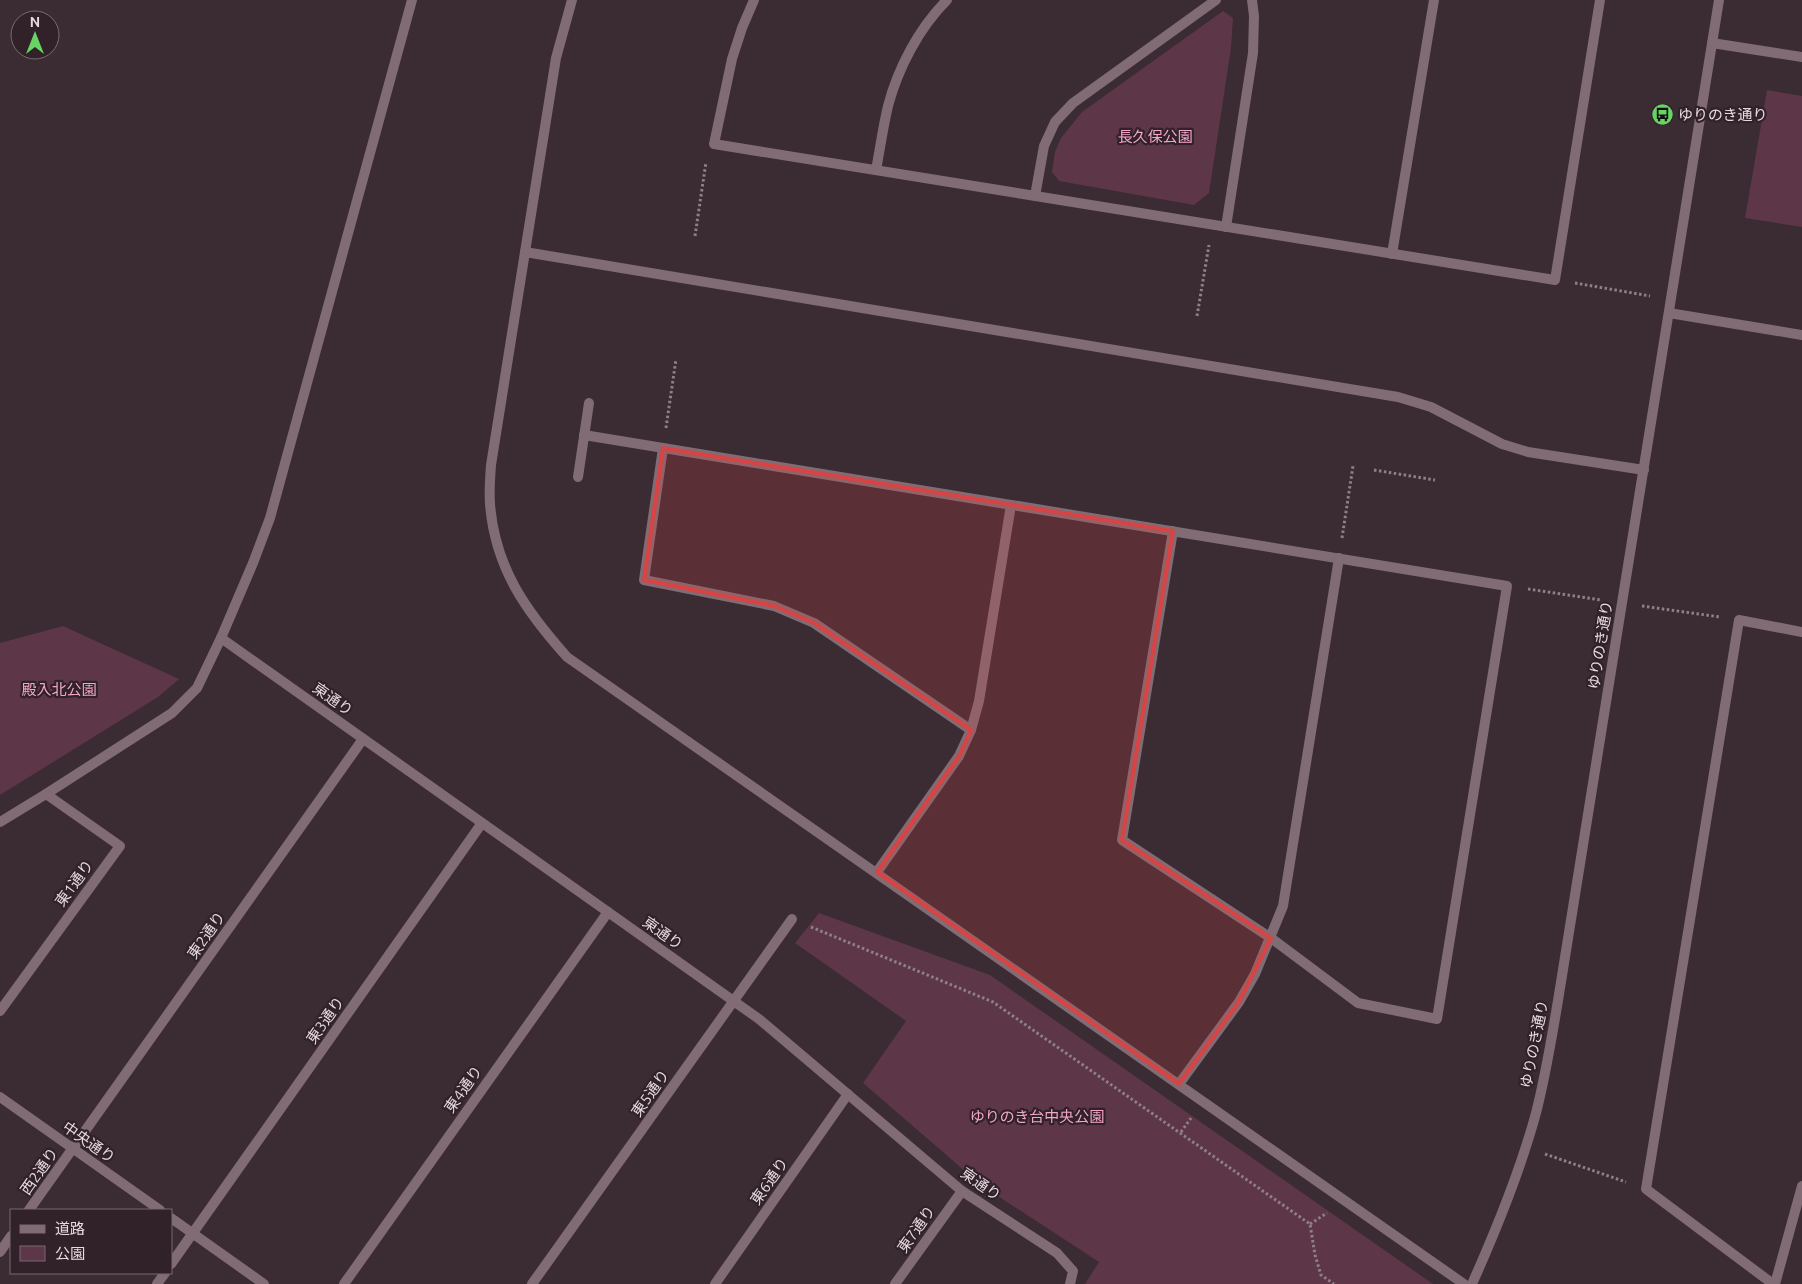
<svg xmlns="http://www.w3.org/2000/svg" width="1802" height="1284" viewBox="0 0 1802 1284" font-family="Ubuntu,'Noto Sans JP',sans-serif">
<rect width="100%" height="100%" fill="#3b2b32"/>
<!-- green -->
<g fill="#5d3648">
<path d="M1223,11L1233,18L1231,48L1209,193L1194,205L1059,181L1052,172L1055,152L1061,138L1082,112Z"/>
<path d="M1767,90L1802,96V227L1745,218Z"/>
<path d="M63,626L179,679L158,697L0,795V643Z"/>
<path d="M819,913L990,975L1433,1284H1085L1099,1262L981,1185L863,1083L906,1021L795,943Z"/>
</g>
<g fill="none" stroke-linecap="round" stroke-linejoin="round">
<!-- path -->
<g stroke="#8e8086" stroke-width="3" stroke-dasharray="2.5 2.5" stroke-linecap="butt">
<path d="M695,236L706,162"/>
<path d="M1575,283L1650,296"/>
<path d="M1197,316L1209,245"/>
<path d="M666,428L676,359"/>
<path d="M1374,470L1435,480"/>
<path d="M1342,538L1353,466"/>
<path d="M1528,589L1601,600"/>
<path d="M1642,606L1720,617"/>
<path d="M811,927L993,1002L1310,1224L1315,1255L1321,1275L1334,1284"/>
<path d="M1181,1132L1191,1118"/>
<path d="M1545,1154L1626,1182"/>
<path d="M1310,1224L1327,1213"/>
</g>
<!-- minor -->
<g stroke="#816b74" stroke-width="10">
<path d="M754,0L742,28L732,59L714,144L1555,280L1600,0"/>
<path d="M1712,43L1802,57"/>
<path d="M876,170C880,149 883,127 888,106C898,68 919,28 947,0"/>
<path d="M1035,196L1044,146L1055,122L1073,103L1216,0"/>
<path d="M525,252L1398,397L1431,407L1502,444L1528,452L1644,470"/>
<path d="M1392,254L1434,0"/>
<path d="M1669,313L1802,335"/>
<path d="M584,435L1507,586L1437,1019L1358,1003L1271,938L1122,840L1173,531"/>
<path d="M663,448L644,580L774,606L814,623L971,730"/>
<path d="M578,477L589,403"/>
<path d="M221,638L759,1019L962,1191L1057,1253L1073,1271L1070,1284"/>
<path d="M0,822L46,794L172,713L197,688L221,638L253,563L270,518L412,0"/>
<path d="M877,872L959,756L971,730L979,701L1011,505"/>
<path d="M0,1011L120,846L46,794"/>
<path d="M1179,1084L1239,1002L1255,974L1283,906L1339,558"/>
<path d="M29,1210L363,739"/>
<path d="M0,1252L11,1236"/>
<path d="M171,1264L482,823"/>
<path d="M157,1284L165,1273"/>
<path d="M344,1284L608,912"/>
<path d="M532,1284L792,919"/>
<path d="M715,1284L848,1094"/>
<path d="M895,1284L962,1191"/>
<path d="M1773,1284L1646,1189L1739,620L1802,632"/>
<path d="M1775,1284L1802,1186"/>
</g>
<!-- tertiary -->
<g stroke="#816b74" stroke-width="10">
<path d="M572,0L556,58L491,465C490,478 489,491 490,504C495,568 526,611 567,657L1464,1284"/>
<path d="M1226,227L1253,53L1254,16L1252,0"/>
<path d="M0,1097L160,1210"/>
<path d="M171,1218L264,1284"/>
<path d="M1472,1284C1497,1228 1520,1172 1536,1113C1547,1070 1554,1026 1561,982L1719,0"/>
</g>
</g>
<!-- marked area -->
<path fill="#d84343" fill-opacity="0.2" stroke="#d84343" stroke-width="4" stroke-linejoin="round" d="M663,448L1173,531L1122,840L1271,938L1239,1002L1179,1084L877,872L959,756L971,730L814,623L774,606L644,580Z"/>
<!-- icons -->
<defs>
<symbol id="bus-disc" viewBox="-11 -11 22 22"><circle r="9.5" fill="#68d465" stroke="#312128"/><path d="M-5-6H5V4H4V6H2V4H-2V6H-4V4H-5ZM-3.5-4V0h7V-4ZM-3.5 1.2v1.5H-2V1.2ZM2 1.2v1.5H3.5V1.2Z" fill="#111"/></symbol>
</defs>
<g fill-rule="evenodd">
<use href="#bus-disc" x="1650" y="102" width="25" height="25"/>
</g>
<g text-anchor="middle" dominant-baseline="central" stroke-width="4.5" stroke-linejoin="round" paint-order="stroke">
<!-- poi labels -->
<g font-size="15" fill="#e5dadf" stroke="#312128" text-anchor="start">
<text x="1678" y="114">ゆりのき通り</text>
</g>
<!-- park labels -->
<g font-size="15" fill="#f3a6c9" stroke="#312128">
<text x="1155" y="136">長久保公園</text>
<text x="59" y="689">殿入北公園</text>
<text x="1037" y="1116">ゆりのき台中央公園</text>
</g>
<!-- street labels -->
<g font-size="15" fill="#e5dadf" stroke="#312128">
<text transform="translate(1600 645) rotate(-81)">ゆりのき通り</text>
<text transform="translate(333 699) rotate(35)">東通り</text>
<text transform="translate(74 883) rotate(-54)">東1通り</text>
<text transform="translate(663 933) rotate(35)">東通り</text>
<text transform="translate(206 935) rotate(-55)">東2通り</text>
<text transform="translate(325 1020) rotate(-55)">東3通り</text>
<text transform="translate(1534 1044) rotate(-79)">ゆりのき通り</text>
<text transform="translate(463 1089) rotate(-55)">東4通り</text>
<text transform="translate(650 1093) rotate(-55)">東5通り</text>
<text transform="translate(89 1142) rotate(35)">中央通り</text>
<text transform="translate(39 1171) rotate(-55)">西2通り</text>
<text transform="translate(769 1181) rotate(-55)">東6通り</text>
<text transform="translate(981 1184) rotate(35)">東通り</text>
<text transform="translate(916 1229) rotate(-55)">東7通り</text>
</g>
</g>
<!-- legend -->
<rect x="10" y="1209" width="162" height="65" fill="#312128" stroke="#796b71"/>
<rect x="20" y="1225" width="25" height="8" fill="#816b74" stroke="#796b71"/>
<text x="55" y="1234" font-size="15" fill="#e5dadf">道路</text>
<rect x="20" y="1246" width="25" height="15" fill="#5d3648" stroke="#796b71"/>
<text x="55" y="1259" font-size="15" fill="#e5dadf">公園</text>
<!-- north arrow -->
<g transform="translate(35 35)"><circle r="24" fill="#312128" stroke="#796b71"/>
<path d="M0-4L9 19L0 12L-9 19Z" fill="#68d465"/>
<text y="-8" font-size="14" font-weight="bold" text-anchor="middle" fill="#e5dadf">N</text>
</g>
</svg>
